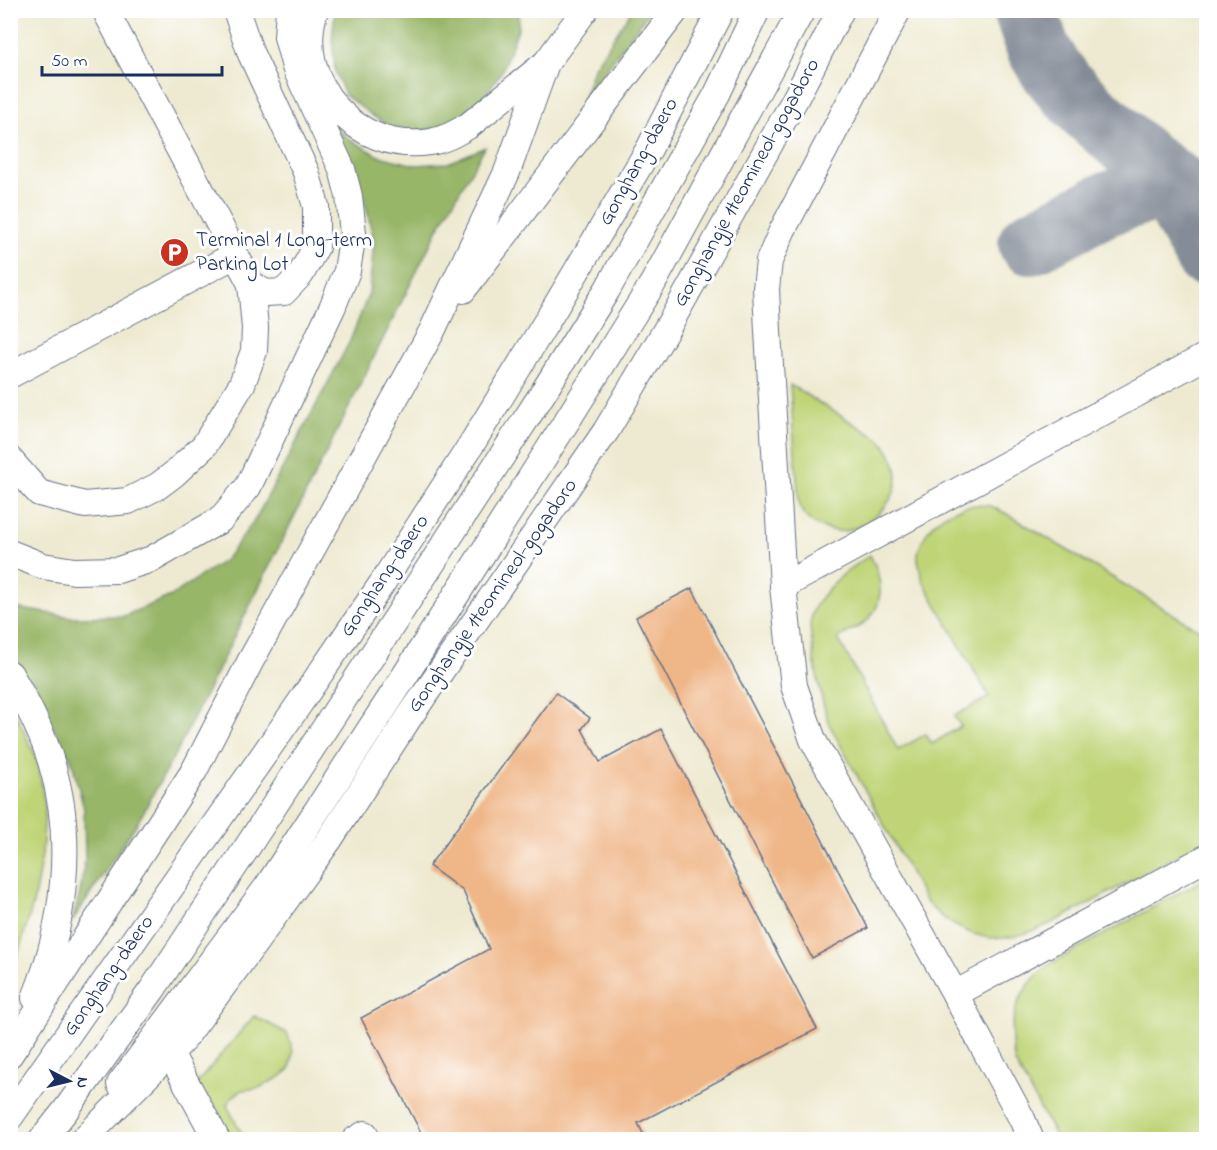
<svg xmlns="http://www.w3.org/2000/svg" width="1217" height="1150" viewBox="0 0 1217 1150" font-family="'Indie Flower',sans-serif">
<rect width="100%" height="100%" fill="#fff"/>
<filter id="ink" filterUnits="userSpaceOnUse"><feTurbulence type="fractalNoise" baseFrequency=".0167" numOctaves="2"/><feDisplacementMap in="SourceGraphic" scale="12" xChannelSelector="R" yChannelSelector="G"/><feConvolveMatrix kernelMatrix="1 2 1 2 8 2 1 2 1" color-interpolation-filters="sRGB"/></filter>
<filter id="wash" filterUnits="userSpaceOnUse"><feTurbulence type="fractalNoise" baseFrequency=".008" numOctaves="4" result="noise"/><feDisplacementMap in="SourceGraphic" scale="24" xChannelSelector="R" yChannelSelector="G"/><feGaussianBlur stdDeviation="1.35" result="paint"/><feColorMatrix in="noise" values="0 0 0 0 0 0 0 0 0 0 0 0 0 0 0 0 0 1.4 0 .05"/><feComposite in="paint" operator="in"/></filter>
<g filter="url(#wash)">
<rect width="100%" height="100%" fill="#eeead1"/>
<!-- green -->
<g fill="#c0d477" stroke="#6e826a" stroke-width="1.5">
<path d="M790,385L881,440C887,448 892,455 895,464C905,496 874,525 845,531C837,532 825,529 818,526C809,522 803,514 799,506Z"/>
<path d="M976,505L991,506L1009,515L1206,634V840C1171,859 1136,878 1101,897C1073,912 1035,935 1003,938C973,940 946,923 926,902L829,724C821,698 815,670 812,642C811,635 809,626 811,619C812,613 815,606 818,602C831,582 851,568 870,555C883,578 886,606 863,624C855,629 846,633 838,638L898,750L926,734L932,744L961,726L954,716L989,697L923,581C921,573 917,563 918,553C918,549 921,544 923,540C932,519 953,507 976,505Z"/>
<path d="M10,702L38,761L45,808L42,855L33,904L17,957L11,973Z"/>
<path d="M1206,878V1139H1057L1015,1063C1006,1022 1016,989 1050,964Z"/>
<path d="M254,1016L287,1033L291,1044L293,1053L290,1069L280,1077L259,1088L242,1090L231,1098L227,1106L245,1139H210L186,1096Z"/>
</g>
<!-- forest -->
<g fill="#98b668" stroke="#5a7263" stroke-width="1.5">
<path d="M335,11H519L518,29L502,71L473,113L442,127L417,132L391,127L371,115L345,95L335,71L332,39Z"/>
<path d="M631,11H650L582,101L594,67Z"/>
<path d="M327,117L346,137L379,156L415,165L448,163L485,147L437,231L179,747L139,820L72,922L80,892L85,859L84,809L72,762L11,650L10,605L21,609L71,617L124,616L171,596L226,559L256,518L350,341L369,293L374,242L366,206L345,165Z"/>
</g>
<g fill="none" stroke-linecap="round" stroke-linejoin="round">
<!-- taxiway -->
<g stroke="#848c98" stroke-width="64">
<path d="M1025,10L1038,48L1050,68L1065,87L1090,112L1149,164L1206,205"/>
<path d="M1158,175L1169,187L1206,255"/>
<path d="M1030,243L1104,205L1135,195L1179,186"/>
</g>
</g>
<g id="blocks">
<!-- building -->
<g fill="#efb687">
<path d="M692,588L868,928L812,958L636,617Z"/>
<path d="M556,693L590,718L582,729L600,762L661,729L817,1029L638,1123L646,1140H425L361,1018L489,949L463,891L429,866Z"/>
</g>
</g>
</g>
<g filter="url(#ink)">
<use href="#blocks" fill-opacity="0" stroke="#657086" stroke-width="1.5"/>
<g fill="none" stroke-linecap="round" stroke-linejoin="round">
<defs>
<g id="minor">
<path d="M236,10L251,54L306,172L316,206V247L301,274L284,292L265,293L251,284"/>
<path d="M315,10C292,82 356,154 430,142C444,140 456,133 468,126L546,63"/>
<path d="M898,10L782,231L769,261L766,289L768,331L783,586L794,686L813,740L955,994L1022,1119L1031,1140"/>
<path d="M463,290L676,10"/>
<path d="M10,375L235,255"/>
<path d="M10,460L39,493L85,505L128,501L158,486L174,474L204,446L242,384L254,351L255,328L251,284L105,10"/>
<path d="M10,553L43,566L74,571L118,570L152,559L220,520L248,487L332,308L347,271L353,233L349,196L342,169L295,67L287,37L289,10"/>
<path d="M783,586L1206,356"/>
<path d="M10,674C27,703 43,733 52,765C75,840 64,927 35,998"/>
<path d="M955,994L1206,858"/>
<path d="M170,1053L217,1140"/>
<path d="M10,1054L194,771L250,662L432,331L507,172L546,63L585,10"/>
<path d="M120,1084L267,887L397,688L570,416L653,283L802,10"/>
<path d="M10,1117L293,713L381,585L471,445L553,311L649,149L721,10"/>
<path d="M42,1140L65,1111L152,990L250,843L541,396L607,290L717,94L757,10"/>
<path d="M83,1140L183,1040L254,944L329,840L410,716L606,431L669,325L794,101L841,10"/>
<path d="M355,1140L365,1134"/>
</g>
</defs>
<!-- minor casing -->
<use href="#minor" stroke="#657086" stroke-width="28"/>
<!-- minor -->
<use href="#minor" stroke="#fff" stroke-width="26"/>
</g>
</g>
<!-- icons -->
<defs>
<symbol id="parking-disc" viewBox="-11 -11 22 22"><circle r="9.5" fill="#c8321e" stroke="#fff"/><path d="M-3.5-5.5H1a3.5 3.5 0 0 1 0 7H-1V5.5H-3.5ZM-1-3.4V-.6H.8a1.4 1.4 0 0 0 0-2.8Z" fill="#fff"/></symbol>
</defs>
<g fill-rule="evenodd">
<use href="#parking-disc" x="158" y="236" width="33" height="33"/>
</g>
<g text-anchor="middle" dominant-baseline="central" stroke-width="6" stroke-linejoin="round" paint-order="stroke">
<!-- street labels -->
<g font-size="21" fill="#1b2f5e" stroke="#fff">
<text transform="translate(639 162) rotate(-61)">Gonghang-daero</text>
<text transform="translate(747 183) rotate(-61)">Gonghangje 1teomineol-gogadoro</text>
<text transform="translate(385 576) rotate(-56)">Gonghang-daero</text>
<text transform="translate(493 596) rotate(-55)">Gonghangje 1teomineol-gogadoro</text>
<text transform="translate(109 976) rotate(-55)">Gonghang-daero</text>
</g>
<!-- poi labels -->
<g font-size="21" fill="#1b2f5e" stroke="#fff" text-anchor="start">
<text x="196" y="241">Terminal 1 Long-term<tspan x="196" dy="24">Parking Lot</tspan></text>
</g>
</g>
<!-- margin -->
<rect width="1217" height="1150" fill="none" stroke="#fff" stroke-width="36"/>
<!-- north arrow -->
<g transform="translate(69 1081) rotate(97)" stroke="#ffffff" stroke-width="4.5" paint-order="stroke">
<path d="M0-4.5L10 22L0 15L-10 22Z" fill="#1b2f5e"/>
<text y="-9" font-size="16" font-weight="bold" text-anchor="middle" fill="#1b2f5e">N</text>
</g>
<!-- scale -->
<path d="M42 66v9h180v-9" fill="none" stroke="#1b2f5e" stroke-width="3"/>
<text x="51" y="66" font-size="18" fill="#1b2f5e" stroke="#ffffff" stroke-width="4.5" paint-order="stroke">50 m</text>
</svg>
